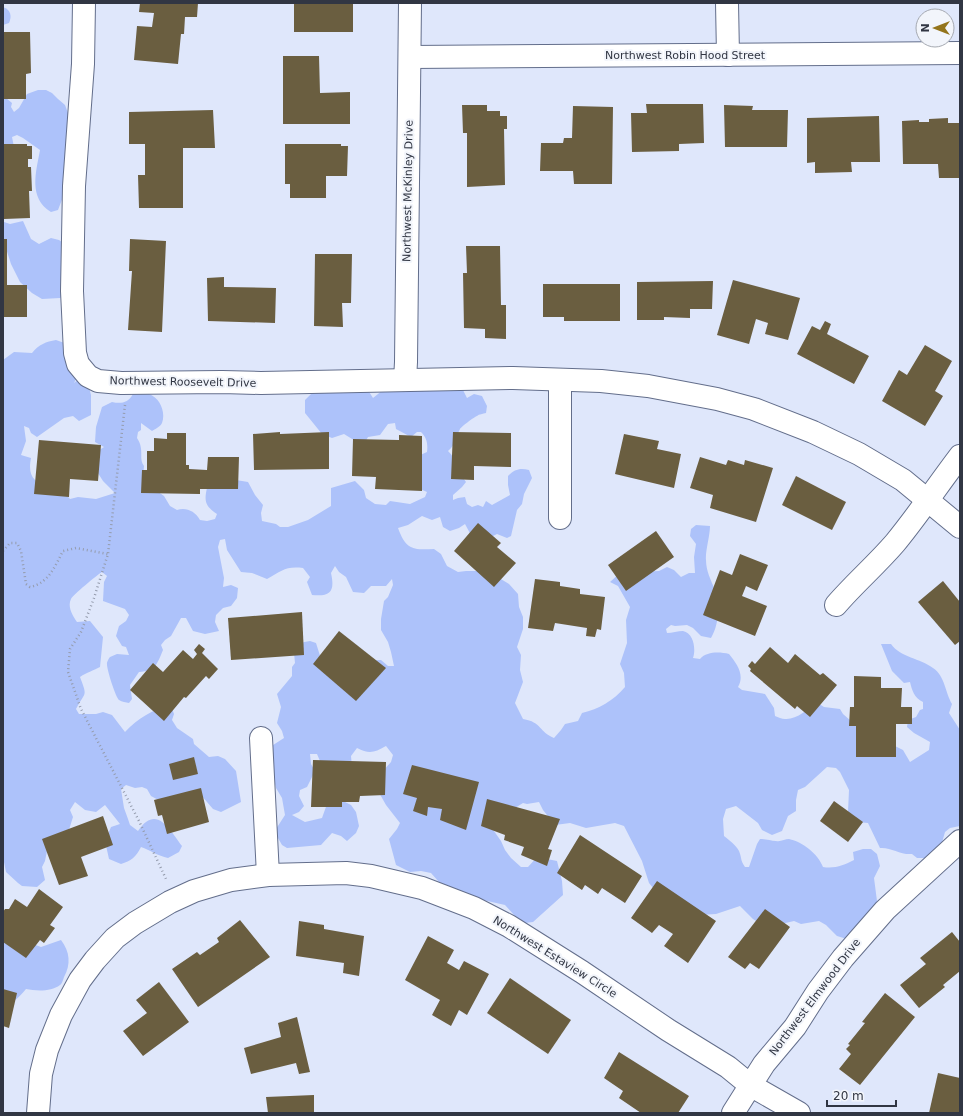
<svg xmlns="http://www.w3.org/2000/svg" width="963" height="1116" viewBox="0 0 963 1116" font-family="'DejaVu Sans',sans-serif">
<rect width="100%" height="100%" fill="#dfe7fb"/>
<!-- green -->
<g fill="#adc2fa">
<path d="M3,7C11,10 12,16 9,23L3,25Z"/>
<path d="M38,90H46L52,93L58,99L65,105L68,113L76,119L66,189L58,210L51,212C28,198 36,172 40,150L23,138L17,135L12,137L14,147L3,157V99L6,98L12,103L11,107L14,112L19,108L27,94Z"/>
<path d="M3,195L5,196L4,222L10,224L23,221L31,239L39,244L51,238L59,240L66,245L70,291L60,298L42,299L32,293L20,282L11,264L3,239Z"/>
<path d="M56,340L70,345L79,373L74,383L81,377L87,380L91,395V415L79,421L73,416L64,418L37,437L31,433L29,428L24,426L26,441L21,455L31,458C24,493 57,480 70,499L78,497L96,499L115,493L103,481L96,470L98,451L104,447L95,442L96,427L102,407L112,402C121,404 128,403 133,394C138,393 144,392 149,394C160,398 166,412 162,423C160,427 155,429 152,431L141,423V430L138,432L137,438C145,450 138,458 144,466L143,476L157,491L164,496L170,506L177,510C186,507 195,511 200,520L207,521L215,519L217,514C205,506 204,501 207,488L236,480L248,482L255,495L263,505L261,513L262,521L276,524L280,527H288L308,520L331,506V488L355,481L364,490L366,498L375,504L386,505L390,501L410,504L425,497L427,492L418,488V456L427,452C428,444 427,438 421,432H417L411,437L396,429L395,423L388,424L380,435L368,437L364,444L357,442L344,434L332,438L322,434L305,413V400L314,391L366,387L373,398L383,390L460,384L467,398L474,394L482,396L487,406L486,413C483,414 479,414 477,416C474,417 461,427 460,429C455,438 457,443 448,451C457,459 458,472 466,482L462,487L453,495V500L458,498L465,497L467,504L472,507L478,505L483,507L486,501L492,505L510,495L508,485V476C515,469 520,468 529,470L532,478L524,494L522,504L517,510L511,536L507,538L497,534L489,538L472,537L465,524L459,528L450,531L443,527L440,517L432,520L422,516L408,525L398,528C406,550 413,550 434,549L441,554L447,566L458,572L466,571H479L496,576L509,584L518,594L519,607L523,617V629L517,647L521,655L520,670L523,682L515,703L523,719C542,722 539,732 554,738L561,730L565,724L578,721L582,713C599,709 613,701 625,687L624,673L620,664L627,643L626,620L630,607L618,586L610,582L620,573L659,571L667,567L674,570L681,577L689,573H695L694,557L696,544L690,536L691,529L696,525L710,526C710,536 705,552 706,560C706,571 711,580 715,590C720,606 719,624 711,638L701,636L693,628L687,625L675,626L671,625L666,629L667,633C672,633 678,631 683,631C694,633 696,650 693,658L700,659C707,651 720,652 729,654C737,664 745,675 738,687L742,690L765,694L774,708L775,716C778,717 782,719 785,719C796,720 809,709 816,702L824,707L840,709L843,714L851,721L893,745L903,750L910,762L929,750L930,742L914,733L907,727L908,720L916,717L920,710L923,709V702C914,698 912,690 910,682L904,683L892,671L881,644H891C901,658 920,658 933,668C945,676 945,692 952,704L949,713L960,730V826L950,828L945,832L941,846L928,858H917L912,854C900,855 891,847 880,848L868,823L857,822L848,812L849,790L840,772L836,768L827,767L805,787L798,790L796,800V811L788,816L782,831L772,835L762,830L758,823L736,806L726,809L723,819L724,836C729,840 736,845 739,851C742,858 740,860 745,867H749L757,844L760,839C766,839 771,841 776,841C781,842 785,839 789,839C803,842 818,854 823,867C835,869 844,865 854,860L853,852L863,849H871L877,854L880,866L874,878L877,901L875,908L847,939L837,936L826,925L819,921L801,924L794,921L777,925H762L753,919L740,906L716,914L700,915L663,900L649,883L642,861L624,826L615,823L586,828L570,823L555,825L543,810L539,802L527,804L523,803L489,824L501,841L505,850L511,858L521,867H528L537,857L557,861L562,881L563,895L533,922L525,923L514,915L505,905L483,900L459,891L448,888L439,882L431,873L421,871L410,872L396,865L389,839L397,829L400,823L386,805L373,782L391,762L393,755L386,746C374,753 369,754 357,748L351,756L352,767L323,768L317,754H310L311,764L315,771L307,787L300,790L299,796L304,806L299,812L292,815L305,822L322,818L327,804L339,799L351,805L356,812L359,826L356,833L347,841L341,836L332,833L321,845L287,848L282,845L278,838L276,829L285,815L282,798L276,788L274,780L270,747L284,738L282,731L277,723L281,707L277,694L292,676V667L295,663L294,653L299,643L310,641L316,643L322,662L381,660L388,666H394L391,652L388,642L381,630V619L384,601L388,597L393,585L392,579L386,586H371L364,593L353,592L346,577L339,572L335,566L331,573C335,591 331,597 312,595L307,582L310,577L303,568C285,566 282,571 267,579L252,573L241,572L227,550L225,539L220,540L218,547L224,578L223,587L231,585L238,588L237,598L231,606L223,608L216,615L215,622L219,631L205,634L193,631L186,618H181L171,636L165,640L161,645L163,650C157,664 156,671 139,672L130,685L132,699L129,703C126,702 122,702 119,700C116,698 106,668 107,663C107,662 109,658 110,657L117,654L129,655L126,647L122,646L116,636L119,626L126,621L129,615L125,609L103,601L104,582L107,576L102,572C97,575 73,595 71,599C67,607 73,616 77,622L90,621L103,637L100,667C93,671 87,672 80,677C88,698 85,691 76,709L79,714H96L103,712L112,715L125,732C138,718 153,709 171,706L174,714L172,720L177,728L193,739L194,744L209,757L218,756L225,759L236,771L241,802L221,812L213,809L201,795L164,803L151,796L147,789L142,787L135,788L126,785L121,789L124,808L128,819L130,825L138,831C157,803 170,831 182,846L179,852L168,858C158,856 150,850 141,847C136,857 131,861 121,864L109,859L105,841L111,827L120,824L105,805L96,812L85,810L75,802L70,810L73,817L67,836L48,846L45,861L42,867L45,880L37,887L22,886L18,883L6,872L3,857V360L14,352L32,353C39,344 46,342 56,340Z"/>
<path d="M3,933L41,947L61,940C70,952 71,964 64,977C63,980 62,984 60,985C51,992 36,991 26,989C20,996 12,1005 3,1006Z"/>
</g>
<!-- building -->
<g fill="#6a5e40">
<path d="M140,3H198L197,17H185L184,34H181L178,64L134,60L137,26L152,27L154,13L139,12Z"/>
<rect x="294" y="3" width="59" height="29"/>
<path d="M3,32H30L31,73L26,74V99H3Z"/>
<path d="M283,56H319L320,93L350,92V124H283Z"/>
<path d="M646,104H703L704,143L679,144V151L632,152L631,113H647Z"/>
<path d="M462,105H487V111H500V116H507V129H504L505,185L467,187V133H463Z"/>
<path d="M724,105L753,106L752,110H788L787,147H725Z"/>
<path d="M573,106L613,107L612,184H574L573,171H540L541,143H563L564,138H572Z"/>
<path d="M213,110L215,148H183V208H139L138,175H145V144H129V112Z"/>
<path d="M879,116L880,162H851L852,172L815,173V162L807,163V118Z"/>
<path d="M948,118V123H960V178H939L938,164H903L902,121L919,120V122H929V119Z"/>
<path d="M3,144H27V146H32V159H28V167H31L32,191H29L30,218L4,219Z"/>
<path d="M285,144H341V146H348L347,176H326V198H290V184H285Z"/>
<path d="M3,239H7V285H27V317H3Z"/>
<path d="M130,239L166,241L162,332L128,330L132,271H129Z"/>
<path d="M466,246H500L501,305H506V339L485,338V329L464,328L463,273H467Z"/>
<path d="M315,254H352L351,303H342L343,327L314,326Z"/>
<path d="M224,277V287L276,288L275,323L208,321L207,278Z"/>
<path d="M733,280L800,298L788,340L765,334L768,323L756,319L749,344L717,335Z"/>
<path d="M713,281L712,309H690V318L664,317V320H637V282Z"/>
<path d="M543,284H620V321H564V317H543Z"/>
<path d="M825,321L831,324L827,334L869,356L854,384L797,354L812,326L820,330Z"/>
<path d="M925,345L952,361L935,391L943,396L925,426L882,401L899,370L907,375Z"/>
<path d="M280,432V434L329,432V469L254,470L253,434Z"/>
<path d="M453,432L511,433V467L474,466V480L451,479Z"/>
<path d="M167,433H186V465H189V469L207,470L208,457H239L238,489H200V494L141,493L142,470H147V451H154V438L167,439Z"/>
<path d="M624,434L659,441L657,449L681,454L674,488L615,474Z"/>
<path d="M399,435L422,436V491L375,489L376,477L352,476L353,439L399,440Z"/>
<path d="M39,440L101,445L98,481L70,479L69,497L34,494Z"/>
<path d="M700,457L726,465L728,460L744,465L745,460L773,468L756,522L710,508L713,495L690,488Z"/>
<path d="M796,476L846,502L832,530L782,505Z"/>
<path d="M478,523L501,543L497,547L516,563L494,587L454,551Z"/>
<path d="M656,531L674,557L626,591L608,565Z"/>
<path d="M740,554L768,565L757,591L746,586L742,596L767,606L755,636L703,615L720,570L732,575Z"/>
<path d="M535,579L560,582V586L580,589V594L605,597L601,630L597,629L595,637L586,636L587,628L555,623L553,631L528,628Z"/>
<path d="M943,581L960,602V641L955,645L918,602Z"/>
<path d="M302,612L304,655L231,660L228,618Z"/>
<path d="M339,631L386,668L356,701L313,664Z"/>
<path d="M199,644L205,649L202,653L218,669L209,679L206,676L186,698L184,697L164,721L130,690L153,663L163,672L183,650L193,659L197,654L194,650Z"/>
<path d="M770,647L788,663L795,654L820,675L823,673L837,685L810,717L797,706L795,709L750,671L751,669L748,666L752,661L755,664Z"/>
<path d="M854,676L881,677V688H902L901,707H912V724H896V757H856V726H849L850,707H854Z"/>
<path d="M194,757L198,774L173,780L169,764Z"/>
<path d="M313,760L386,762L385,795L360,796L359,802H342V807H311Z"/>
<path d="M412,765L479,782L466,830L440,820L442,809L428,807L427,816L413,811L417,798L403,794Z"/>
<path d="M201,788L209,822L167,834L162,815L158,816L154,800Z"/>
<path d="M487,799L560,819L548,849L552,850L547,866L521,855L524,847L504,840L505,835L481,826Z"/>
<path d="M834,801L863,822L848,842L820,821Z"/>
<path d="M103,816L113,845L81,857L88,876L59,885L42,839Z"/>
<path d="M580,835L642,876L625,903L602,888L598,894L585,885L582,890L557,873Z"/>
<path d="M657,881L716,921L688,963L664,946L673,934L659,925L652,933L631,918Z"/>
<path d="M39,889L63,907L50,925L55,928L44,943L40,940L26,958L3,942V912L5,909H9L15,899L27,907Z"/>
<path d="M765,909L790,927L759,969L750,963L745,969L728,957Z"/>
<path d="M240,920L270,957L198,1007L172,969L197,952L200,955L219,942L217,938Z"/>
<path d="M299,921L324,925V929L364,936L359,976L343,973L344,963L296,956Z"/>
<path d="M952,932L960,942V971L943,985L945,987L919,1008L900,985L926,964L920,958Z"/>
<path d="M428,936L454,950L447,963L459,970L464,961L489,974L467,1015L459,1010L451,1026L432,1015L440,1000L405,980Z"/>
<path d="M510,978L571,1020L548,1054L487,1013Z"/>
<path d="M159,982L189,1022L143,1056L123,1031L147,1013L136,1000Z"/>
<path d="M3,989L17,993L9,1028L3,1026Z"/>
<path d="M885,993L915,1017L860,1085L839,1069L851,1054L846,1049L850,1045L848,1044L865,1023L862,1022Z"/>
<path d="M297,1017L310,1072L299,1074L296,1063L251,1074L244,1048L281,1037L278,1023Z"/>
<path d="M619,1052L689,1096L678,1113H641L619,1098L623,1091L604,1078Z"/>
<path d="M938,1073L960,1078V1113H929Z"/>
<path d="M314,1095V1113H268L266,1097Z"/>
</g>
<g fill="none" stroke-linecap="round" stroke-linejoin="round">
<defs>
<g id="minor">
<path d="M84,3L83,64L74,186L72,291L75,353L78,364L88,376L98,381L121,383L222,382L261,383L513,378L601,381L648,386L717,399L754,409L813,432L859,454L903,480L960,527"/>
<path d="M727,3L728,55"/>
<path d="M410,57L960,53"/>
<path d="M405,380L406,362L410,3"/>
<path d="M560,380V518"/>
<path d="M836,605C854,584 876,565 895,543C918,515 938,485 960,456"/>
<path d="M261,738L268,875"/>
<path d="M38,1113L41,1074L47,1050L61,1015L80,980L95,960L115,938L135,923L170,902L194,891L231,880L268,875L346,873L371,876L422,888L474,908L509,926L582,972L668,1030L728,1067L750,1085L799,1113"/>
<path d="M733,1113L764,1064L795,1027L818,991L843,958L885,910L960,841"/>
</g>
</defs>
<!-- minor casing -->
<use href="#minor" stroke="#636e8b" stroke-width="24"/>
<!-- path -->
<g stroke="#959cad" stroke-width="2.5" stroke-dasharray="1 3" stroke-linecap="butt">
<path d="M125,405L108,554L94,598L81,632L70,649L68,672L81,709L139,821L166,879"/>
<path d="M3,551L10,543H17L21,551L26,584L30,587C49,583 55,566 63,551L76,548L108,554"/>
</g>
<!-- minor -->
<use href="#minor" stroke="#fff" stroke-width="22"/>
</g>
<g text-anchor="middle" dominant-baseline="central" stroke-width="4" stroke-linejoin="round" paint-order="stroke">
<!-- street labels -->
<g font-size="11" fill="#313643" stroke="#f2f5fb">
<text x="685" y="55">Northwest Robin Hood Street</text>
<text transform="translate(408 191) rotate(-89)">Northwest McKinley Drive</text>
<text transform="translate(183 382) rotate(1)">Northwest Roosevelt Drive</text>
<text transform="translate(555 957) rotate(32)">Northwest Estaview Circle</text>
<text transform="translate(815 997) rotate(-53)">Northwest Elmwood Drive</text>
</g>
</g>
<!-- border -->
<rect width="963" height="1116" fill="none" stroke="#313643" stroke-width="8"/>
<!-- north arrow -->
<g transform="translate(935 28) rotate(270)"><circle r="19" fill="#f2f5fb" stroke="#a5a9b1"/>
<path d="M0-3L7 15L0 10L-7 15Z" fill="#93741b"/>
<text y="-6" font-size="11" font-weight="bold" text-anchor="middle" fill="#313643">N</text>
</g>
<!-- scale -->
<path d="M827 1100v6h69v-6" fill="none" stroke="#313643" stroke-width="2"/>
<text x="833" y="1100" font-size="12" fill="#313643" stroke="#f2f5fb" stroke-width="3" paint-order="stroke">20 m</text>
</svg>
